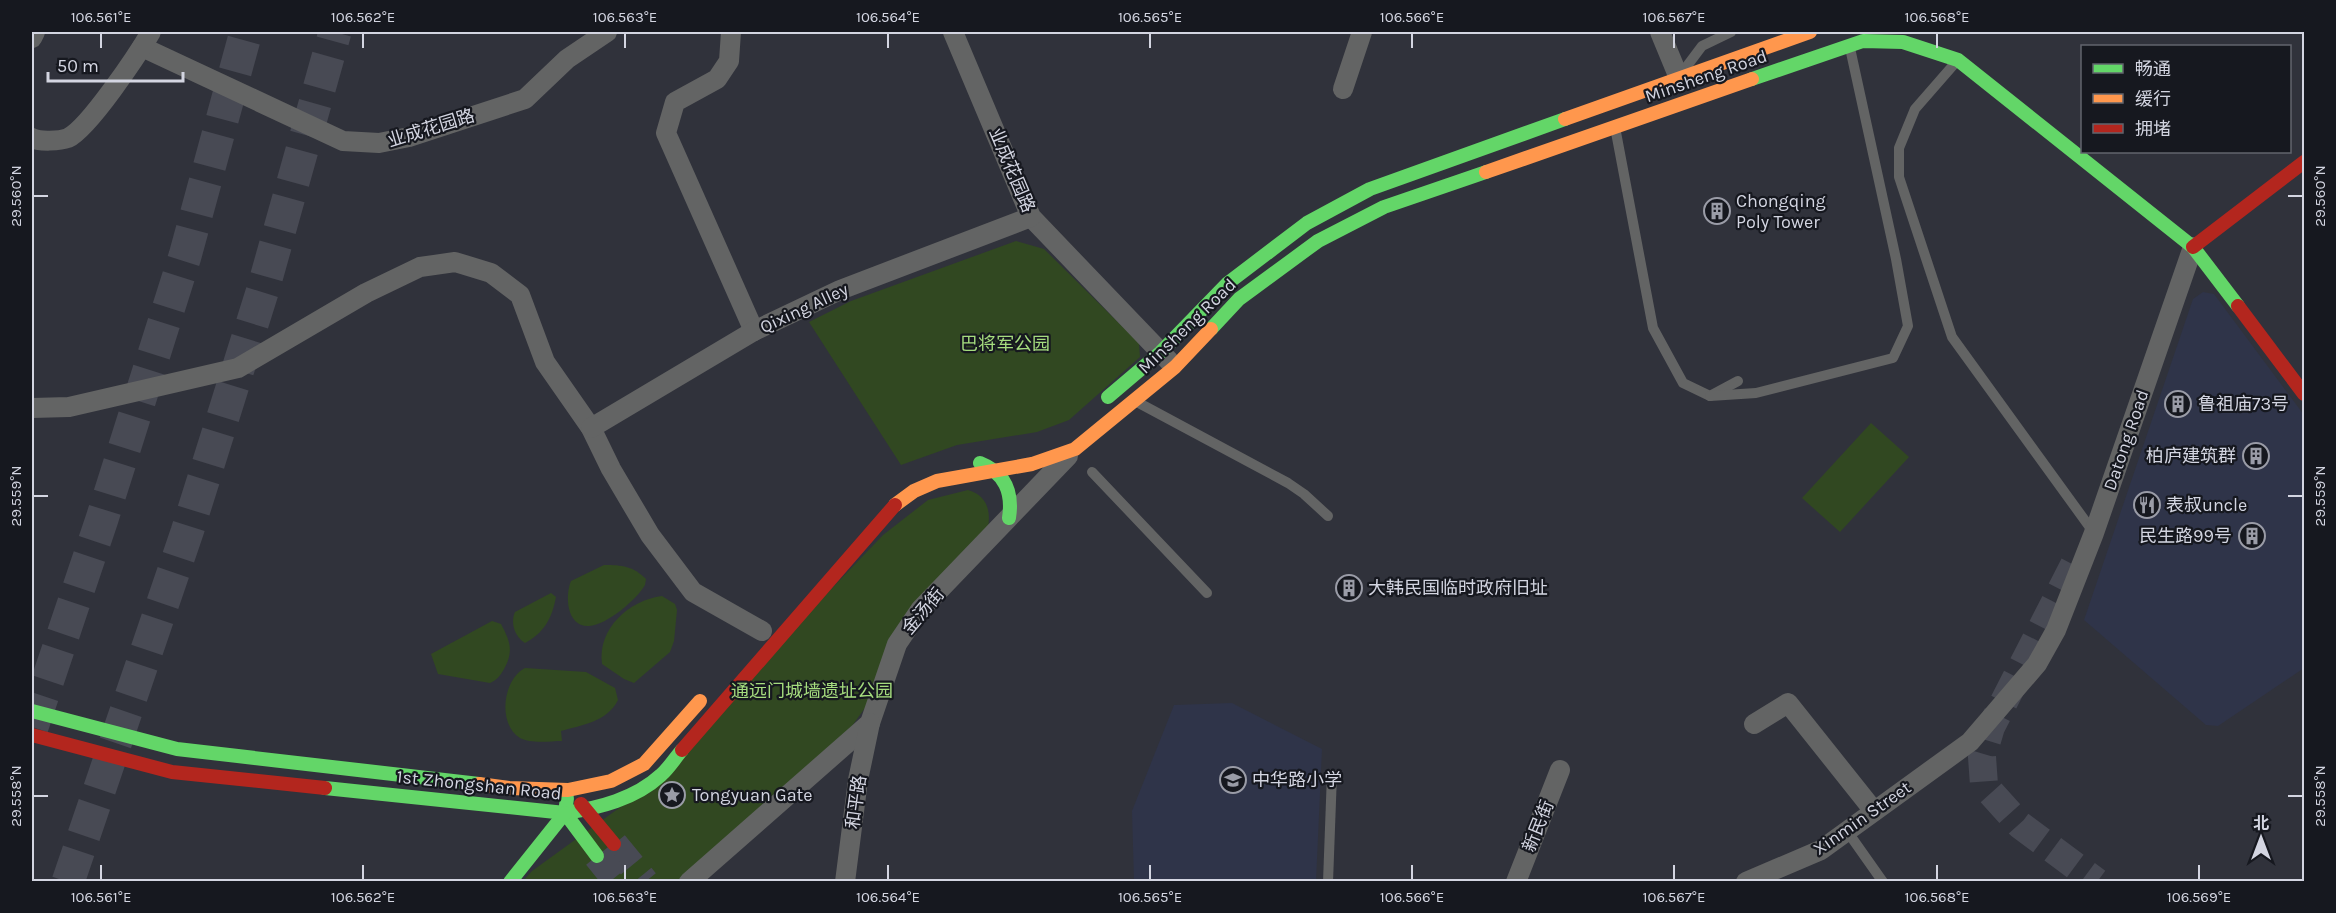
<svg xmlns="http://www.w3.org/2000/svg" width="2336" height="913" viewBox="0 0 2336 913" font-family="Karla,'Noto Sans SC',sans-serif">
<rect width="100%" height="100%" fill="#30323b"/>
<!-- built -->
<g fill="#2f3449">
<path d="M2203,292L2214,294L2304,415V668L2218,726L2206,725L2084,620L2193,299Z"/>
<path d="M1232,703L1322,749L1316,881H1134L1132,811L1174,705Z"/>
</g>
<!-- green -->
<g fill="#314821">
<path d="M1016,241L1044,249L1139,343L1140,357L1069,420L1037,432L957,445L901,465L809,322L851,301Z"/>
<path d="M1871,423L1909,457L1840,532L1802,498Z"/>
<path d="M968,490C987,495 991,511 988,528L916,604L867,705L852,726L679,881L522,882L532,871L626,803L883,535L928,500Z"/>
<path d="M604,565C622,565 633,566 646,579L645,585C637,599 607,625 589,626C566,627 565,595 571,581Z"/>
<path d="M551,593L556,597C552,618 544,633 525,643C515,637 510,623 515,612Z"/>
<path d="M662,596L675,604L677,610L674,641L670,652L634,683L624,679L602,664C597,629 629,600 662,596Z"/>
<path d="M492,621L501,624C510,641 514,651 504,669C500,676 497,680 490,683L438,674L431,654Z"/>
<path d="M525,668L586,672L615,688L618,700C607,722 582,725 561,731L562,741C550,741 531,744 520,738C497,724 503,679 525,668Z"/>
</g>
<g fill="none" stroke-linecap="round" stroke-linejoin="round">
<!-- secondary-tunnel -->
<g stroke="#484a54" stroke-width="28" stroke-dasharray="28 14" stroke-linecap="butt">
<path d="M2074,565L1991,727L1982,757L1984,785L2020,825L2097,882"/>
<path d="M614,844L645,882"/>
<path d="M597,856L618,882"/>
</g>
<!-- highway-tunnel -->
<g stroke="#484a54" stroke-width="33" stroke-dasharray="33 16" stroke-linecap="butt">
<path d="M32,727L102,519L185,256L246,32"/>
<path d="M68,882L187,532L264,286L335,32"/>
</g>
<!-- lane -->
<g stroke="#636464" stroke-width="10">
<path d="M1956,62L1915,109L1899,148V177L1952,337L2094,533"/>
<path d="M1684,70L1702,46L1731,32"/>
<path d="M1615,127L1653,328L1683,383L1710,396L1738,381"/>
<path d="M1710,396L1756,393L1893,358L1908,326L1896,259L1850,48"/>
<path d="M1137,402L1288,483L1304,494L1328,516"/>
<path d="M1092,472L1207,593"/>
<path d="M1847,831L1883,882"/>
<path d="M1328,882L1332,774"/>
</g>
<!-- street -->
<g stroke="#636464" stroke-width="20">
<path d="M731,32L729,61L717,79L675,102L666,133L754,331"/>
<path d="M953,32L1031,217L1169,361"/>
<path d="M1660,32L1679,78"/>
<path d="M32,38L35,32"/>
<path d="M142,47L343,141L379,143L409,137L525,99L567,59L607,32"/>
<path d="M1343,89L1362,32"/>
<path d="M32,138C39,142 60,141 68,138C89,128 138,54 151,32"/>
<path d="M32,408L69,407L238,368L366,293L420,267L455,262L491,273L520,295L545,362L591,428L611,469L650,535L693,592L762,631"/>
<path d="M591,428L754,331L840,290L1031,217"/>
<path d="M1754,724L1788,703L1874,811"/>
<path d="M689,882L870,723L897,644L920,610L1068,456"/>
<path d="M845,882L858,780L870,723"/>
<path d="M1516,882L1560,770"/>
<path d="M1746,882L1821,850L1970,742L2037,664L2056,630L2094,533L2193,247"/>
</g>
<!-- fast -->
<g stroke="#63d668" stroke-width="14">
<path d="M1752,79L1863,41L1903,42L1958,60L2193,247L2238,306"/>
<path d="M1211,329L1239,299L1318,241L1384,207L1486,172"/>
<path d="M1108,397L1161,352L1228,283L1307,223L1370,189L1565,119"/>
<path d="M980,463C1005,473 1013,492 1009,518"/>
<path d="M32,711L177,749L479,784"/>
<path d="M325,788L565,813C599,808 635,799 661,775C669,768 675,758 682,750"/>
<path d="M567,798L565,813L597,856"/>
<path d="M510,882L565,813"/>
</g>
<!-- slow -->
<g stroke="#ff974d" stroke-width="14">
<path d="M1565,119L1810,32"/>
<path d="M1486,172L1752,79"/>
<path d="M895,505L914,491L937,481L1032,464L1075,449L1175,367L1211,329"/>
<path d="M479,784L509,788L568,790L611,781L644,764L700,701"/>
</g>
<!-- jam -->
<g stroke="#b3261e" stroke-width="14">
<path d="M2193,247L2304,162"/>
<path d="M2238,306L2304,394"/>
<path d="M32,735L172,772L325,788"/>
<path d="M682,750L895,505"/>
<path d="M581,804L614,844"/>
</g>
</g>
<!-- ticks -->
<path fill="none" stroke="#d3d5e1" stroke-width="2" d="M101,33V48M363,33V48M625,33V48M888,33V48M1150,33V48M1412,33V48M1674,33V48M1937,33V48M33,196H48M2288,196H2303M33,496H48M2288,496H2303M33,796H48M2288,796H2303M101,865V880M363,865V880M625,865V880M888,865V880M1150,865V880M1412,865V880M1674,865V880M1937,865V880M2199,865V880"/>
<!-- icons -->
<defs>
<symbol id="building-ring" viewBox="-11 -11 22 22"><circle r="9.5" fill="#16181f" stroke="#9a9ca7" stroke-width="1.5"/><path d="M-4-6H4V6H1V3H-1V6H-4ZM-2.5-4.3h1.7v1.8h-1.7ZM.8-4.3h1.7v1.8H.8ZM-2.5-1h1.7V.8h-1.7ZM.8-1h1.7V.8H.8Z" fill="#9a9ca7"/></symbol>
<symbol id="restaurant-ring" viewBox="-11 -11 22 22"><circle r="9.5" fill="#16181f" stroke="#9a9ca7" stroke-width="1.5"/><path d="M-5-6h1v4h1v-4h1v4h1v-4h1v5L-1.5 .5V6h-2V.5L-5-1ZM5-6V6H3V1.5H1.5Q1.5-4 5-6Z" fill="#9a9ca7"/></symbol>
<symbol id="school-ring" viewBox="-11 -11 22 22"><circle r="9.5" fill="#16181f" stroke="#9a9ca7" stroke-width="1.5"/><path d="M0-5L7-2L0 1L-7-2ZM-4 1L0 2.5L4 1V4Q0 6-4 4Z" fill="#9a9ca7"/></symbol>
<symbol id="sight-ring" viewBox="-11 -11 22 22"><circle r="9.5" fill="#16181f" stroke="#9a9ca7" stroke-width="1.5"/><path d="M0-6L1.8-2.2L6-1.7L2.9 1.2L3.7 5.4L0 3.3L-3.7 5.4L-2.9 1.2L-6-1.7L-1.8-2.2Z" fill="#9a9ca7"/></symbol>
</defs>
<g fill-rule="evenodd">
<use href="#building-ring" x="1702" y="196" width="30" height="30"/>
<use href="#building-ring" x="2163" y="389" width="30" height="30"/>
<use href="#building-ring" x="2241" y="441" width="30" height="30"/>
<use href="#restaurant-ring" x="2132" y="490" width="30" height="30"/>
<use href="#building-ring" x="2237" y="521" width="30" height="30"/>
<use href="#building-ring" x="1334" y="573" width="30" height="30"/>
<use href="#school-ring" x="1218" y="765" width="30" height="30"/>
<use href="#sight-ring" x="657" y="780" width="30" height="30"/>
</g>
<g text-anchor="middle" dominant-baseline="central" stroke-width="4.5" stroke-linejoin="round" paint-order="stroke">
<!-- street labels -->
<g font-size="18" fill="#d3d5e1" stroke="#16181f">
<text transform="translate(1706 76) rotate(-19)">Minsheng Road</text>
<text transform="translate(431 128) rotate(-17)">业成花园路</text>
<text transform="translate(1012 170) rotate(67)">业成花园路</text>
<text transform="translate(804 308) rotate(-25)">Qixing Alley</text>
<text transform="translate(1187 326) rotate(-44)">Minsheng Road</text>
<text transform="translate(2126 440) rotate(-71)">Datong Road</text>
<text transform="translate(923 611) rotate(-50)">金汤街</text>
<text transform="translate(479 785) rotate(6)">1st Zhongshan Road</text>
<text transform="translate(856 802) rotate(-82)">和平路</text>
<text transform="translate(1862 818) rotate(-35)">Xinmin Street</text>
<text transform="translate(1538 826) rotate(-68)">新民街</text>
</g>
<!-- poi labels -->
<g font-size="18" fill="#d3d5e1" stroke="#16181f" text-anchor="start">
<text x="1736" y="201">Chongqing<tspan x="1736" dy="21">Poly Tower</tspan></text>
<text x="2198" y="404">鲁祖庙73号</text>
<text x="2236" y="456" text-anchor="end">柏庐建筑群</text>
<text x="2166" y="505">表叔uncle</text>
<text x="2232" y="536" text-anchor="end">民生路99号</text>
<text x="1368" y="588">大韩民国临时政府旧址</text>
<text x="1252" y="780">中华路小学</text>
<text x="692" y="795">Tongyuan Gate</text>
</g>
<!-- park labels -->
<g font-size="18" fill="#a5dc7e" stroke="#16181f">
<text x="1005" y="344">巴将军公园</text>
<text x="812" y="691">通远门城墙遗址公园</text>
</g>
</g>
<!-- border -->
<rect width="2336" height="913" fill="none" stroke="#16181f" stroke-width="66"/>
<!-- legend -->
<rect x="2081" y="45" width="210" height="108" fill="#16181f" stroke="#62646d" stroke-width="1.5"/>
<rect x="2093" y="64" width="30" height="9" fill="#63d668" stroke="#62646d" stroke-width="1.5"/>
<text x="2135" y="75" font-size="18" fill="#d3d5e1">畅通</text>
<rect x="2093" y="94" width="30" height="9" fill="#ff974d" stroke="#62646d" stroke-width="1.5"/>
<text x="2135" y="105" font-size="18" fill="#d3d5e1">缓行</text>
<rect x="2093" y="124" width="30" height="9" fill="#b3261e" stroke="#62646d" stroke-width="1.5"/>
<text x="2135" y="135" font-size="18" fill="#d3d5e1">拥堵</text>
<!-- north arrow -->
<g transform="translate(2261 838)" stroke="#16181f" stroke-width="4.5" paint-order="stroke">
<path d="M0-4.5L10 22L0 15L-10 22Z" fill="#d3d5e1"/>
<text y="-9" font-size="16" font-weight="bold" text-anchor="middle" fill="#d3d5e1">北</text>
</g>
<!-- scale -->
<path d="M48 72v9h135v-9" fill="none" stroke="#d3d5e1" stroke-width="3"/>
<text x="57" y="72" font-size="18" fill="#d3d5e1" stroke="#16181f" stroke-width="4.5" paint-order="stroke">50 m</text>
<rect x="33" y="33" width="2270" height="847" fill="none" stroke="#d3d5e1" stroke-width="2"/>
<g font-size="15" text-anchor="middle" fill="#d3d5e1">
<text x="101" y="22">106.561°E</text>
<text x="363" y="22">106.562°E</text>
<text x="625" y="22">106.563°E</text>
<text x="888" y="22">106.564°E</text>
<text x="1150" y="22">106.565°E</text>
<text x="1412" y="22">106.566°E</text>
<text x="1674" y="22">106.567°E</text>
<text x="1937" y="22">106.568°E</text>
<text transform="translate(16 196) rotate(-90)" y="5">29.560°N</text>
<text transform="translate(2320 196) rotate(-90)" y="5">29.560°N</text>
<text transform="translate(16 496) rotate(-90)" y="5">29.559°N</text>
<text transform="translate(2320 496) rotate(-90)" y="5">29.559°N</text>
<text transform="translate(16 796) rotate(-90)" y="5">29.558°N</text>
<text transform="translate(2320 796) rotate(-90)" y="5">29.558°N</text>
<text x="101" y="902">106.561°E</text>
<text x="363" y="902">106.562°E</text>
<text x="625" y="902">106.563°E</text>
<text x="888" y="902">106.564°E</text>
<text x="1150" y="902">106.565°E</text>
<text x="1412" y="902">106.566°E</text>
<text x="1674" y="902">106.567°E</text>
<text x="1937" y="902">106.568°E</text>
<text x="2199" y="902">106.569°E</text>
</g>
</svg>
